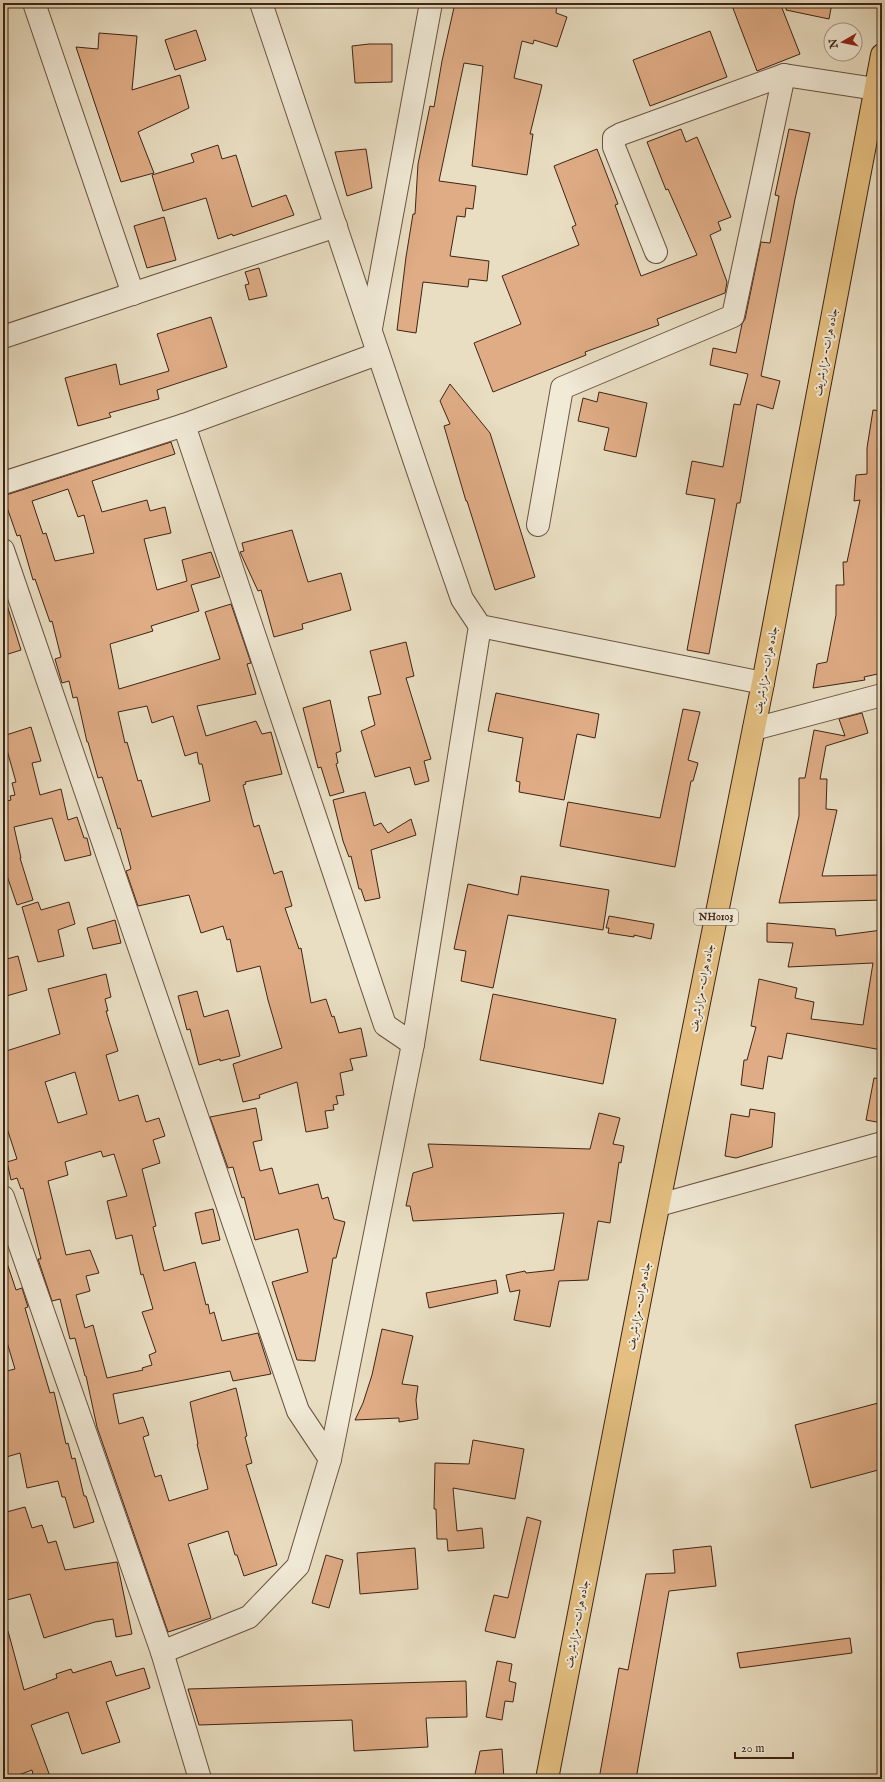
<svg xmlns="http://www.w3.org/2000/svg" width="885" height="1782" viewBox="0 0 885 1782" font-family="'IM FELL English',Amiri,serif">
<rect width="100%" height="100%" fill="#e9dec2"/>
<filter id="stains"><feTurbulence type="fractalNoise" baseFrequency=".005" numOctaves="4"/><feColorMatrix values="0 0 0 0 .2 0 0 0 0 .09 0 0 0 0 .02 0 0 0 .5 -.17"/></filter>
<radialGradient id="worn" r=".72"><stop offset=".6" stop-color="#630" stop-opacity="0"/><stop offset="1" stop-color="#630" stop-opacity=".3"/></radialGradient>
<!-- building -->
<g fill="#dfac85" stroke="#3f2415" fill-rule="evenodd">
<path d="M455,3H557L556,13L567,17L557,47L534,40L533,44L522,41L514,78L542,85L530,134H533L527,175L472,166L483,66L464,63L439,181L476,186L473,209L466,208L465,217L457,216L450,256L489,261L487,281L469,279L468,287L423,282L416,333L397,330L406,257L413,214H415L418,164L430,106L434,107L442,61Z"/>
<path d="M731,3H780L800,54L757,71Z"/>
<path d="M787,3H832L829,19L786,10Z"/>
<path d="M196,30L206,60L175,70L165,40Z"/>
<path d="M710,31L727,77L650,106L633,60Z"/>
<path d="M99,33L137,36L132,90L180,75L189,108L138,132L154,173L121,182L76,47L98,49Z"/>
<path d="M369,44H392V82L355,83L352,46Z"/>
<path d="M681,129L686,142L697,137L731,217L718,222L721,230L710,235L727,282L725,293L657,319L659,325L585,352L586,355L493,392L474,343L521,324L502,276L579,245L572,227L576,225L554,166L597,149L618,204L615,205L641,276L697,255L668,189L666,190L647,142Z"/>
<path d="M789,129L810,133L795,199L761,376L780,381L773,409L757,404L740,503H737L709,654L687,650L715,499L686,494L692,461L723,467L734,404L740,405L748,374L710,365L713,348L736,353L742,324L745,319L761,242L770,243L779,196L775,195Z"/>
<path d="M218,145L222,159L236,155L252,207L286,195L294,215L233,236L232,234L218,239L206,198L163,211L152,175L194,162L191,154Z"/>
<path d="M366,149L372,188L347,196L335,152Z"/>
<path d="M164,217L176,260L147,268L134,226Z"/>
<path d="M259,268L267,296L249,300L245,285L249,284L245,272Z"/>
<path d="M211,317L227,367L157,390L159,399L109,413L111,417L78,426L65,378L116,364L120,385L169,371L157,334Z"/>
<path d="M450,384L490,433L535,577L495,590L467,501H466L444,426L450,424L440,401Z"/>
<path d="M599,392L647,403L636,457L604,450L609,428L578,421L583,398L597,402Z"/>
<path d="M873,410L882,411V673L864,677L865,680L813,688L817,664L827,662L836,615V585H844L843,562H847L860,500L854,501L856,475L867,474V448Z"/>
<path d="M171,442L175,454L92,481L102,512L147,500L150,511L165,507L171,533L144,539L157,590L187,581L182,560L211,552L220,577L191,585L199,611L151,626L153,631L110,644L119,689L220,659L205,612L231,604L251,663L247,664L256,694L197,706L206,736L256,721L262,734L271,732L282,774L245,782L246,784L243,785L254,827L259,825L274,874L282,871L292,906L285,908L299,949L301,948L311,1003L326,999L332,1017L334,1016L339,1033L361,1028L367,1056L350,1059L353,1070L340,1073L344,1095L336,1096L338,1104L333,1105L334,1110L325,1111L328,1128L306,1132L297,1082L259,1095L260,1098L243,1102L233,1064L282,1048L268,1000L260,966L237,972L230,939L227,940L223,926L201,933L189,895L138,906L126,871L131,869L120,828L118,829L102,777L98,778L88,742H87L77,697L73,698L69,681L62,683L55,659L61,657L52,621L50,622L35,579L33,580L20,535L17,536L3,496ZM68,489L78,517L84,515L94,553L55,561L46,533L43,534L32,501ZM147,706L152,723L173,716L185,756L197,752L199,764H202L210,801L152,817L141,780L138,781L127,742L125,743L118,712Z"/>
<path d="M292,530L308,582L341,573L351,610L302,624L303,629L274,637L261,590L258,591L240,552L244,551L242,543Z"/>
<path d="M3,605H7L21,650L5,655L3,647Z"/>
<path d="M406,642L414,676L406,678L431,759L424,761L429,781L415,785L410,767L375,777L361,731L375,725L368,697L381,694L370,651Z"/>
<path d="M496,693L599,714L595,738L577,734L564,800L519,792L520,782L516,781L523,738L488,731Z"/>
<path d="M330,700L341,751L336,753L338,763L336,764L344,792L330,796L321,767L318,768L303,708Z"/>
<path d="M683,709L700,712L688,760L698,763L693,781H691L675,867L560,846L568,802L660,818Z"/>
<path d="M862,713L868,733L826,746L820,779H827L826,809L837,810L822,876L881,875L882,900L779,903L799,816V778H805L814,730L845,736L839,719Z"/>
<path d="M31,727L41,761L32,763L40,795L61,789L68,820L77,817L84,838H87L91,855L65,861L52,818L14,827L21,858H20L33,900L17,905L3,864V802L11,800L10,796L15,795L12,783L16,782L3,736Z"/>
<path d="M365,792L374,826L381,823L388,833L411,819L416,835L371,850L380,898L365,901L361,889H359L351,856L349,857L343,841L333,800Z"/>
<path d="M521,876L609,890L603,930L508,915L493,988L461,981L466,951L454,949L468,884L518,895Z"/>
<path d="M38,902L41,910L69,902L75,924L58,930L64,956L38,962L22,907Z"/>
<path d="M609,916L654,924L651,939L634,935V937L608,933L609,928H606Z"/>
<path d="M115,920L121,943L93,949L87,928Z"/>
<path d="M767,923L835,929L836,936L882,930V1050L787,1033L782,1059L768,1056L763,1089L741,1085L744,1060H747L756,1027L751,1026L759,979L797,988L795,998L814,1002L811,1019L863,1025L873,963L788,967L793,943L767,942Z"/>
<path d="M18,956L27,990L3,997V960Z"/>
<path d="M106,974L111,997L105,999L108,1011H106L118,1051L106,1055L119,1101L138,1095L146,1122L159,1118L165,1136L153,1140L160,1163L142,1169L156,1226L153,1227L164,1271L195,1262L206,1305L208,1304L210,1314L214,1312L222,1341L258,1333L271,1374L233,1381L230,1371L113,1394L119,1424L143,1417L149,1435L143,1437L155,1477L161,1475L169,1501L208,1489L197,1444H198L190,1402L236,1388L247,1436L245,1437L252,1463L246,1465L277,1565L244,1576L237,1555H235L228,1531L188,1544L211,1618L168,1632L97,1427L86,1376H85L75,1338L70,1339L60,1299L52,1301L38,1259H41L23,1188L21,1189L17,1178L11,1180L7,1162L17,1159L3,1116V1052L60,1034L48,989ZM75,1072L87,1114L58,1123L45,1082ZM101,1151L103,1157L114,1154L127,1196L107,1201L116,1239L132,1235L141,1275L143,1274L153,1309L142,1312L156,1352L149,1355L152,1365L142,1368L143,1370L107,1378L93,1325L85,1328L76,1295L90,1291L86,1276L99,1273L90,1250L66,1255L48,1181L68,1175L65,1162Z"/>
<path d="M197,991L204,1017L228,1010L240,1056L220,1061V1059L199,1065L190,1029L187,1030L178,996Z"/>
<path d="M493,994L616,1019L603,1084L480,1060Z"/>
<path d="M874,1078L882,1079V1123L866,1120Z"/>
<path d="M256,1108L262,1140L253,1142L260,1171L272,1168L279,1194L318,1184L322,1199L328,1197L334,1219L345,1222L336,1258H333L315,1361L297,1360L272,1282L308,1272L298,1229L255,1240L244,1197L242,1198L233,1167L228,1168L210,1117Z"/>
<path d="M750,1109L775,1113L772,1147L736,1158L725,1156L731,1114L749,1117Z"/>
<path d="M599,1113L620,1118L613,1144L624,1146L621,1163L619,1162L610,1223L598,1221L588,1280L559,1281L550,1327L514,1320L520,1290L510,1292L506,1275L525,1271L526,1273L554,1270L564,1213L413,1221L410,1206H406L413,1173L433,1167L428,1144L590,1149Z"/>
<path d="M213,1209L220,1240L202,1244L195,1213Z"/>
<path d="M3,1260H6L16,1290L22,1288L28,1307L25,1308L50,1393L54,1392L66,1444L68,1443L72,1459L75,1458L84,1496H86L94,1522L74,1528L65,1497H62L58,1481L27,1488L20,1453L3,1458V1372L15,1369L3,1329Z"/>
<path d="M496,1280L498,1293L429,1308L426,1293Z"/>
<path d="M382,1329L413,1336L402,1384L418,1386L416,1400L418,1419L399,1422V1418L355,1420L363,1403L372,1375Z"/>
<path d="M882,1402V1469L811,1488L795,1425Z"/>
<path d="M473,1440L524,1449L515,1499L453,1488L457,1531L482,1528L484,1548L448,1551L447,1539H437L436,1509H434L435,1463L469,1464Z"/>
<path d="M25,1507L32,1528L42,1525L48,1543L56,1541L65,1570L117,1562L132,1634L116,1637L113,1619L95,1622L44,1638L30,1594L3,1601V1513Z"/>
<path d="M527,1517L541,1521L515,1638L485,1631L494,1595L508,1598Z"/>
<path d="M711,1546L716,1586L669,1591L636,1779H599L619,1668L628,1670L646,1574L675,1573L673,1550Z"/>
<path d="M415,1548L418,1589L360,1594L357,1553Z"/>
<path d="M326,1555L343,1560L329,1608L312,1603Z"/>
<path d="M8,1631L24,1690L57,1678L56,1674L71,1669L73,1673L111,1661L116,1676L144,1668L150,1688L106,1702L120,1742L82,1754L68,1712L31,1725L51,1779H34L32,1770L8,1779H3V1632Z"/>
<path d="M850,1638L852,1653L740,1668L737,1653Z"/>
<path d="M497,1661L512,1664L509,1681L516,1683L513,1702L505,1701L502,1720L486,1717Z"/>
<path d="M466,1681L467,1717L426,1718L428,1747L354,1751L352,1720L199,1725L188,1689Z"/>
<path d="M502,1749L504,1779H474L480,1751Z"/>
</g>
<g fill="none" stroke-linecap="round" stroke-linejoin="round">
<defs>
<g id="minor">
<path d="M34,3L133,294"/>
<path d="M261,3C328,202 393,401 462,599L480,626L763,683"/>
<path d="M656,252L614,147V138L621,134L784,75L876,89"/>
<path d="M371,328L431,3"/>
<path d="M3,337L336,226"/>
<path d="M184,425L385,1025L413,1044"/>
<path d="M3,483L184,425L377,354"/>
<path d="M538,525L562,388L733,316L784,75"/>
<path d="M3,550L298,1411L330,1459"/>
<path d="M754,729L882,695"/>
<path d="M3,1197L162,1652L200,1779"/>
<path d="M659,1205L882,1143"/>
<path d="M162,1652L249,1617L298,1566L330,1459L413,1044L480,626"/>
</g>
<path id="trunk" d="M547,1779L652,1237L763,683L882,55"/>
</defs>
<!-- minor casing -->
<use href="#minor" stroke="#6a5240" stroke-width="24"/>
<!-- trunk casing -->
<use href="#trunk" stroke="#3f2415" stroke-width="24"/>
<!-- minor -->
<use href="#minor" stroke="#f1ead7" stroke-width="22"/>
<!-- trunk -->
<use href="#trunk" stroke="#e4bf81" stroke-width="22"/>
</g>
<g text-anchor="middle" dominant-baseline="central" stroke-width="4" stroke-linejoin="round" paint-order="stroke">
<!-- shield labels -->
<rect fill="#f1ead7" stroke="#745f4f" stroke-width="1" x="694" y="909" width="44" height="16" rx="3"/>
<g font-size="10" font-weight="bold" fill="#3f2415">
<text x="716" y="917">NH0103</text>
</g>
<!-- street labels -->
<g font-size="11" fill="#3f2415" stroke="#f1ead7">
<text transform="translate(826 352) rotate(-79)">جاده هرات- مزارشریف</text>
<text transform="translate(766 670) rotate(-79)">جاده هرات- مزارشریف</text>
<text transform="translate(702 988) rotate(-79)">جاده هرات- مزارشریف</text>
<text transform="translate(639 1306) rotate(-79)">جاده هرات- مزارشریف</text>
<text transform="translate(577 1624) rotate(-79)">جاده هرات- مزارشریف</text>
</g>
</g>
<!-- margin -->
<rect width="885" height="1782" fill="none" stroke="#e9dec2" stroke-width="16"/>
<rect x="4" y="4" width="877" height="1774" fill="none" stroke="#3f2415" stroke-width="2"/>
<rect x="8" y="8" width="869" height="1766" fill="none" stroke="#3f2415"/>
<!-- north arrow -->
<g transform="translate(843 42) rotate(261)"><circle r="19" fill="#f1ead7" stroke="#aa9b89"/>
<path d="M0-3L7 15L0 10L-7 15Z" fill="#8f2418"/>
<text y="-6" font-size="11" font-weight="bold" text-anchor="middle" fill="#3f2415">N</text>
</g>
<!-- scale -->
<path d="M735 1752v6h58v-6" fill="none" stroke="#3f2415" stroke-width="2"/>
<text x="741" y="1752" font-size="12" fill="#3f2415" stroke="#f1ead7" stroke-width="3" paint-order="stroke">20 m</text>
<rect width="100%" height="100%" filter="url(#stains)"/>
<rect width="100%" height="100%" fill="url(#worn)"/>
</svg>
